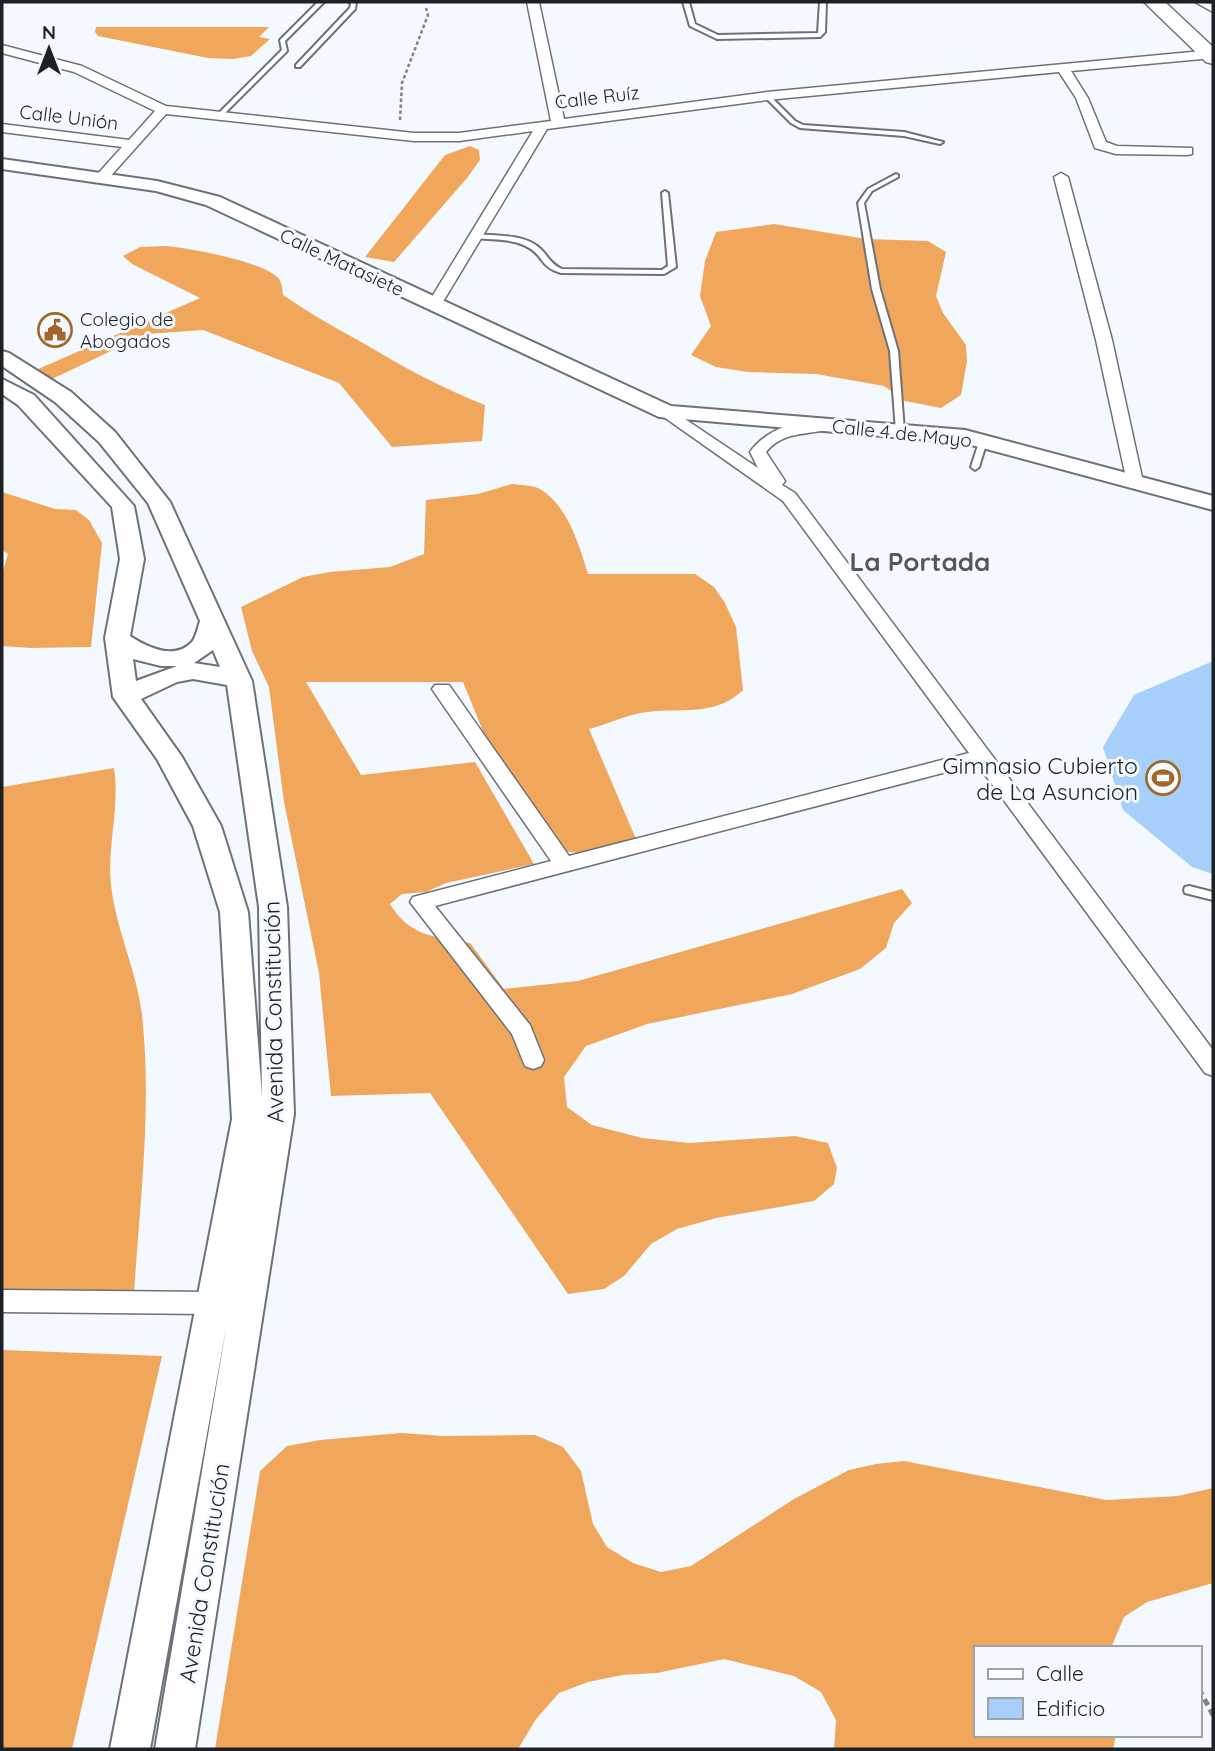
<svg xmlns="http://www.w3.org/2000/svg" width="1215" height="1751" viewBox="0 0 1215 1751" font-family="Quicksand,sans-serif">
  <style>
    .forest { fill: #f0a65b }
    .building { fill: #a6cffb }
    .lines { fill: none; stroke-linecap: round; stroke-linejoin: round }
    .service-casing { stroke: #6c7279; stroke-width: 4 }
    .minor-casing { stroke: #6c7279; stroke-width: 3 }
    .tertiary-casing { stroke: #6c7279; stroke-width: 4 }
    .primary-casing { stroke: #6c7279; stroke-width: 3 }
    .path-far1 { stroke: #808488; stroke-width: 2.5; stroke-dasharray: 3.5 2.5; stroke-linecap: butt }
    .path { stroke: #808488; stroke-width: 5; stroke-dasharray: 7 4.5; stroke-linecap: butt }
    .service { fill: #fff; fill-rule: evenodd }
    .minor { fill: #fff; fill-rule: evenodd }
    .tertiary { fill: #fff; fill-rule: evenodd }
    .primary { fill: #fff; fill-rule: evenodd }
    .labels { text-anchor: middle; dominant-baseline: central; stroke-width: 6; stroke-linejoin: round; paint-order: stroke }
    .far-street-label { font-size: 19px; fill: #1e2124; stroke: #f3f9ff }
    .far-poi-label { font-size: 19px; fill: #1e2124; stroke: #f3f9ff; text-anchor: start }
    .poi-label { font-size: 23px; fill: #1e2124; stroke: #f3f9ff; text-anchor: end }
    .street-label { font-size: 23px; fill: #1e2124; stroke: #f3f9ff }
    .quarter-label { font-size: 26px; font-weight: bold; fill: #52585e; stroke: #f3f9ff }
  </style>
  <rect width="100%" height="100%" fill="#f3f9ff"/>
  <path class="forest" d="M96,27H269L259,37L270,39L251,56L233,59L208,58L98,36L95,32Z
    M470,146L479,150L480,160L467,178L394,262L365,257L445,155Z
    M774,224L866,239L928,241L946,252L936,296L943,313L966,345L967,361L961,395L941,408L905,401L884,386L816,374L748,372L716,367L691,355L711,326L700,296L705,261L716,232Z
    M167,246C193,249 254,260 275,275C282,280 282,287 283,295C309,313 336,328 363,343C403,367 442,388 485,405L482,441L392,447L339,383L203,330L147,334L52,379L36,370L200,298L132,264L123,256L140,247Z
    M512,484C520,485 533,485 540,489C568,506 579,545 588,574H695L714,587L725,603L736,627L743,690C711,721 670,704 632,715C618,719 604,725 589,729L636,839L591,855L564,851L489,746L463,682H306L361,775L475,762L534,864L446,883L426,892L402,894L390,904C410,937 436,937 470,943L504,989L578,981L902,889L912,903L894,923L886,948L860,969L792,994L647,1024L586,1046L564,1077L567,1107L592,1125L642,1138L689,1143L795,1136L828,1143L837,1168L834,1184L814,1201L716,1218L677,1229L651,1244L624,1276L604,1289L568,1294L430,1093L331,1096L319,973L284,802L269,687L252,651L241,607L303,577L330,572L390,567L424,554L426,500L478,494Z
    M2,492L55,509L76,510L89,520L102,543L91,647L30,648L2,646V574L8,554L2,550Z
    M114,768C120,807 107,846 111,885C116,930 137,971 142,1015C152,1107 140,1201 134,1293L2,1289V787Z
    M2,1350L162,1356L72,1749H2Z
    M402,1433L443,1436L535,1435L563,1447L581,1471L593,1524L607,1547L633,1563L661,1572L691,1566L794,1499L849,1470L876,1464L904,1461L1106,1500L1178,1496L1213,1488V1583L1147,1602L1124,1617L1111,1648H975V1735H1116L1113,1749H834L836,1720L821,1692L794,1676L724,1659L657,1673L622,1675L588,1682L559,1693L536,1719L518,1749H215L260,1471L287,1446L320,1440Z"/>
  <path class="building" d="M1213,661V874L1192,867L1123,810L1103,747L1134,695Z"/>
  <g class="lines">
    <g class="service-casing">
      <path id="service" d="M318,2H324L285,41L287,51L221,117H217V115L282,50L280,40Z
        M349,2H356L355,9L300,67H296V65L350,8L351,4Z
        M683,2H689L695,24L718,35L818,33L820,2H826L825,32L820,37L717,39L690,26Z
        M765,95H769L795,121L803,125L904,132L943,142L940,144L904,136L800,128L791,123L765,97Z
        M896,174L898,175V177L872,191L864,203L880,289L898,351L904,431L900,433L896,431L890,351L872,289L858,203L868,189Z
        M665,191L668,193L676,267L664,274L561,273C541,267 544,258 531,249C515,238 493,240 475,238L471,236L475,234C495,236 520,234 537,246C548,254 548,263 562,269L662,270L668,266L662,193Z
        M980,439H983L987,441L979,467L975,470L971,467Z
        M1189,886L1213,892V900L1185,893L1184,890L1185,887Z"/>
    </g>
    <g class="minor-casing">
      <path id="minor" d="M527,2H539L564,119L767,92L1213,50V58L1071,71L1088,98L1106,142L1117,146L1192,148V154L1187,155L1116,154L1095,148L1076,98L1059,72L767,100L547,129L441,305L434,309L427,305L533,131L459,141H414L166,114L107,180L102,181L95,177L122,147L2,132V124L129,140L155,111L74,72L2,53V45L82,66L166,106L414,133H459L551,121Z
        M1195,2L1213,4V12Z
        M1061,173L1068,177L1112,340L1143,482L1135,487L1127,482L1096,340L1054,177Z
        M667,407L758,468L750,452C766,429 803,416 831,423L833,426L831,429C807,435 783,431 766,452L785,481L782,485L795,493L1213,1050V1076L1205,1073L977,764L435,906L530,1025L544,1060L541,1066L533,1069L525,1066L512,1034L410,902L413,897L551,861L432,689L435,685H449L569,856L969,753L783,501L661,415L659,412L661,409Z
        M2,1290L211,1292L220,1296L224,1303L220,1310L211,1314L2,1312Z"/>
    </g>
    <g class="tertiary-casing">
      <path id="tertiary" d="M2,159L157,181L220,197L671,406L965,430L1213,496V510L964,443L659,417L206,205L156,191L2,169Z
        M2,351L9,353L71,392L115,432L170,502L252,681L287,907L294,1114L195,1749H155L227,1323L150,1749H110L232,1119L220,912L193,826L157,759L113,697L105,638L120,559L112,507L18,405L2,394V379L34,395L134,506L144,559L130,636C147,647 174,661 192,642C196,637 198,627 200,621L148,503L99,442L55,402L2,366ZM213,650L220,667L194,663ZM133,659L161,666H177L136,681ZM193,679L227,685L259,907L262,1096L248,912L221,826L182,757L141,699L177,682Z"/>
    </g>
    <g class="primary-casing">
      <path id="primary" d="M1144,2H1165L1213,47V64L1206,62Z"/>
    </g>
    <path class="path-far1" d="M400,120L402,83L428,15L426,8"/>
    <path class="path" d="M1199,1689L1213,1715"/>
    <use href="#service" class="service"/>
    <use href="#minor" class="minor"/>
    <use href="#tertiary" class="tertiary"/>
    <use href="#primary" class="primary"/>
  </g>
  <defs>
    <g id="civic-ring" transform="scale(1.75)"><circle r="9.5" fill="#f3f9ff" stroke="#a26728" stroke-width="1.5"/><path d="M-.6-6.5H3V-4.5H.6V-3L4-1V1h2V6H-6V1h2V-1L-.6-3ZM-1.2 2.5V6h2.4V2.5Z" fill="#a26728"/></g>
    <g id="stadium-ring" transform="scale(1.75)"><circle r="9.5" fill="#f3f9ff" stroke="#a26728" stroke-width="1.5"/><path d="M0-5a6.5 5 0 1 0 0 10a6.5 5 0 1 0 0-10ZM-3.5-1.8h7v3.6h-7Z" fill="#a26728"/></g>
  </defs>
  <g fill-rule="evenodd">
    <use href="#civic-ring" x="55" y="330"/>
    <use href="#stadium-ring" x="1163" y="778"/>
  </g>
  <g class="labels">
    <g class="far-street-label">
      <text transform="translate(597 97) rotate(-7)">Calle Ruíz</text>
      <text transform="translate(69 117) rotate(7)">Calle Unión</text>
      <text transform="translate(342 262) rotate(25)">Calle Matasiete</text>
      <text transform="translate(902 433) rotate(6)">Calle 4 de Mayo</text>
    </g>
    <g class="far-poi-label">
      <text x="80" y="319">Colegio de<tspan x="80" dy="22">Abogados</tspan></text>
    </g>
    <g class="poi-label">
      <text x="1138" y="765">Gimnasio Cubierto<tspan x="1138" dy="26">de La Asuncion</tspan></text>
    </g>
    <g class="street-label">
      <text transform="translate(273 1012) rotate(-91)">Avenida Constitución</text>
      <text transform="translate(204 1573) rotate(-81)">Avenida Constitución</text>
    </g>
    <g class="quarter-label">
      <text x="920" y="561">La Portada</text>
    </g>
  </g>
  <rect width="1215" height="1751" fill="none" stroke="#1e2124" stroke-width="7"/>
  <rect x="974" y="1646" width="228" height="91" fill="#f3f9ff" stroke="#9ea3a7" stroke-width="2"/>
  <rect x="988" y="1669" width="35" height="10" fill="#ffffff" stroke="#9ea3a7" stroke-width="2"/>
  <text x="1036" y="1681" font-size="21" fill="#1e2124">Calle</text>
  <rect x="988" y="1698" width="35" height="21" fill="#a6cffb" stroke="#9ea3a7" stroke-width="2"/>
  <text x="1036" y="1716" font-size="21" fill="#1e2124">Edificio</text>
  <g transform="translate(49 49)" stroke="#f3f9ff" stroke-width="5" paint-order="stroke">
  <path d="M0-5L12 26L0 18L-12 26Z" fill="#1e2124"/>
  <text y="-10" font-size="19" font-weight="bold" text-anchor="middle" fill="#1e2124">N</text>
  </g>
</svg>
